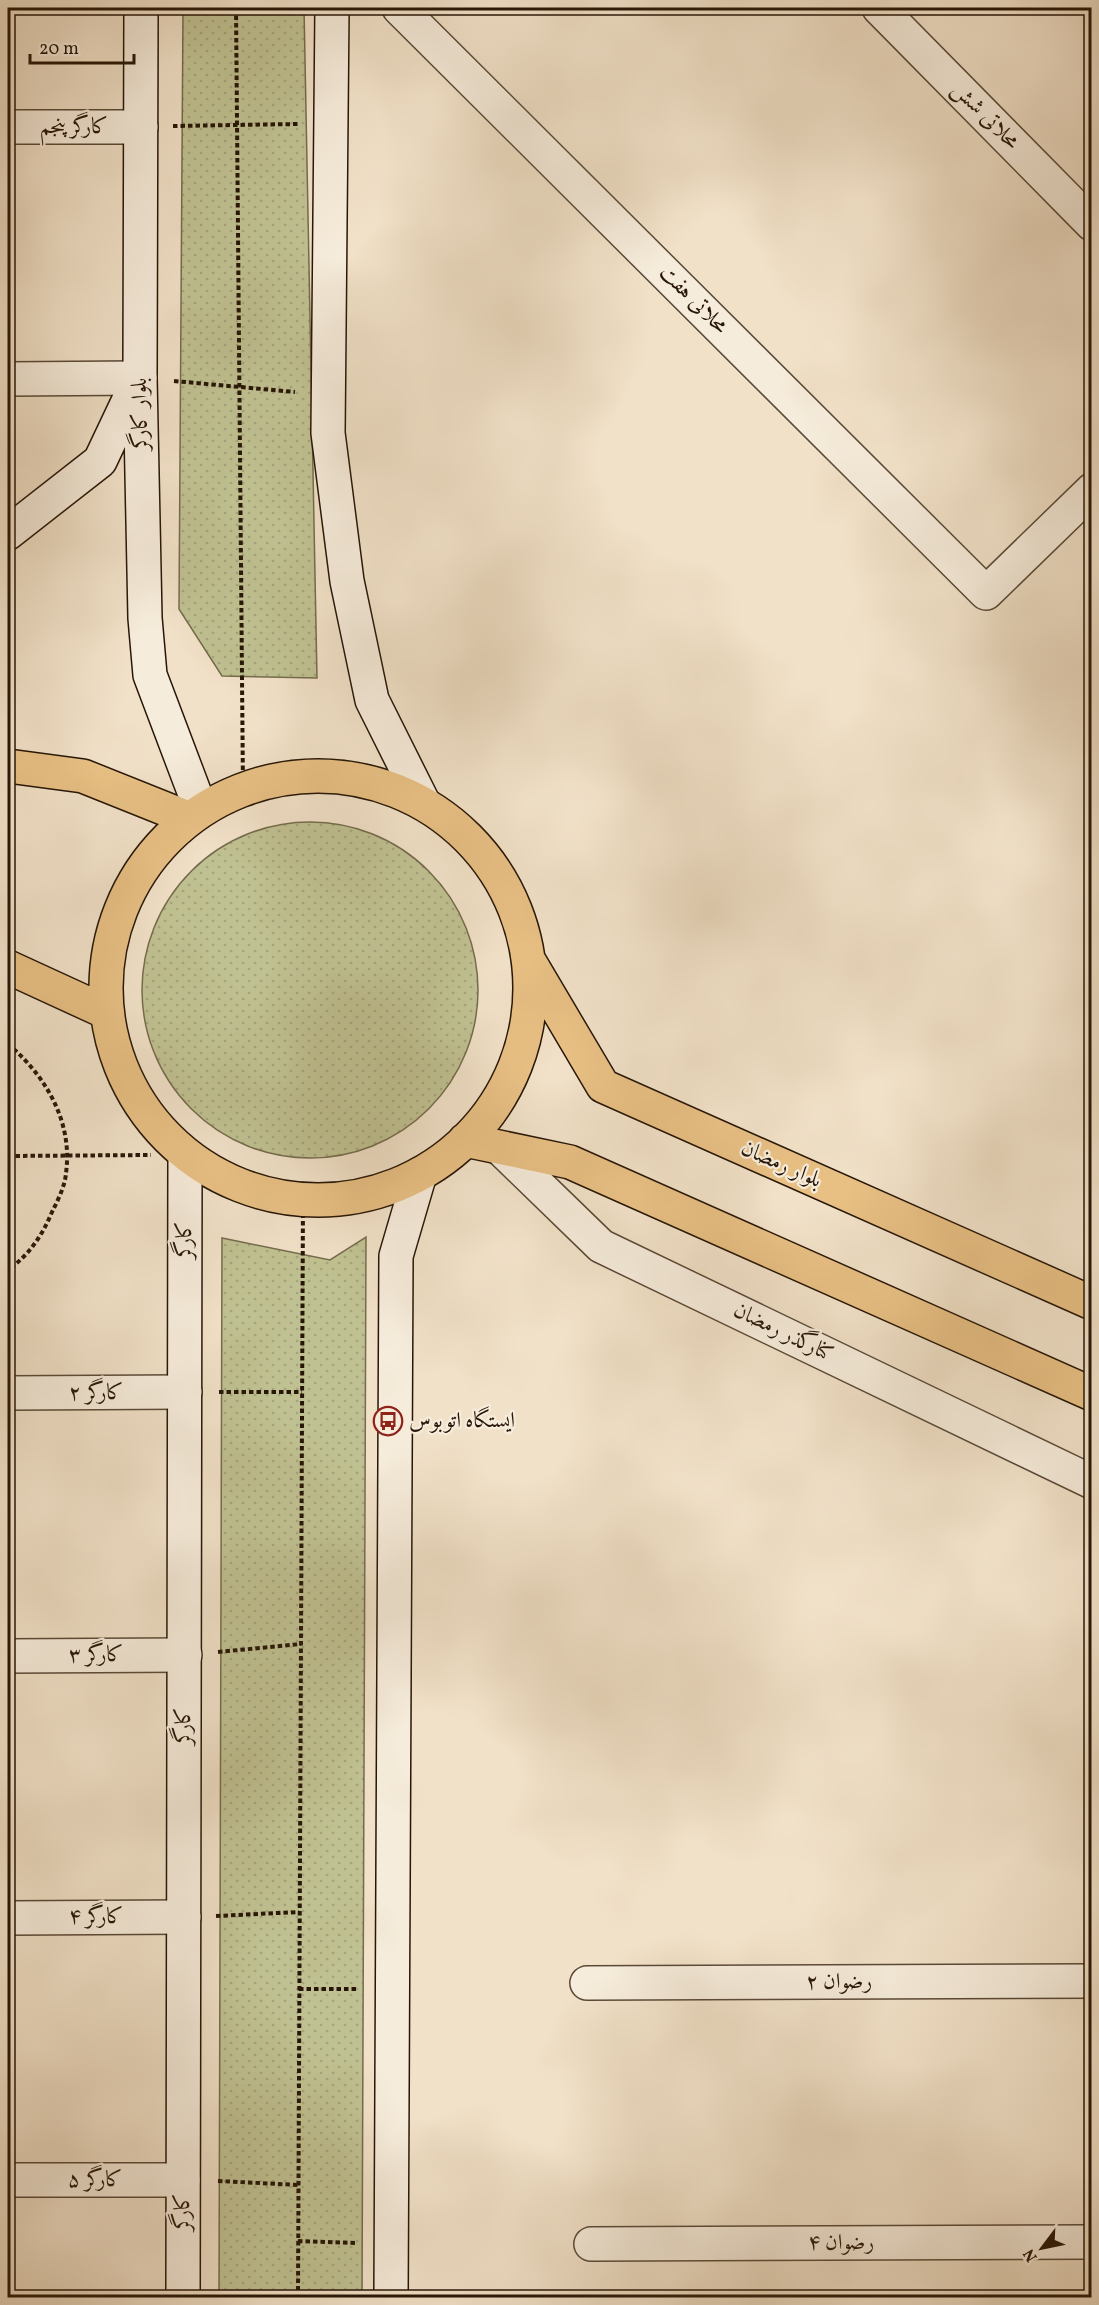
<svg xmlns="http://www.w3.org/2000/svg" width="1099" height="2305" viewBox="0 0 1099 2305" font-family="Vollkorn,Amiri,serif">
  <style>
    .grass { fill: url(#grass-dots); stroke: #746c4c; stroke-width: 1.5 }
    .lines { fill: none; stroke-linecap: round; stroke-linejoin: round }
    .street-casing { stroke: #5a4937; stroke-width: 36 }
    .secondary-casing { stroke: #271607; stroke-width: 36 }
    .primary-casing { stroke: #271607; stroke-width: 36 }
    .path { stroke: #271607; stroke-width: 4; stroke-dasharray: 4.5 3; stroke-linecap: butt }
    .street { stroke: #f6ecdb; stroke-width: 33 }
    .secondary { stroke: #f6ecdb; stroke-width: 33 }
    .primary { stroke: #e8c084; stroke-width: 33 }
    .labels { text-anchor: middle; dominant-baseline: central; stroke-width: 4.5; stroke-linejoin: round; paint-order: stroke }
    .street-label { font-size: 22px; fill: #271607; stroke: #f6ecdb }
    .poi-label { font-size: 22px; fill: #271607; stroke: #f6ecdb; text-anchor: start }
  </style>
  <defs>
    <pattern id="grass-dots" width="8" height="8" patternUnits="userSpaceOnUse" patternTransform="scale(1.5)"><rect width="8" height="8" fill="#c0c192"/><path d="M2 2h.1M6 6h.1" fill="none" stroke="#a5a57c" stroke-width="1.8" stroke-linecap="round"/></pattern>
  </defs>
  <rect width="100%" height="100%" fill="#f1e1c8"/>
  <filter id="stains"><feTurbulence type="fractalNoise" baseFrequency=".00333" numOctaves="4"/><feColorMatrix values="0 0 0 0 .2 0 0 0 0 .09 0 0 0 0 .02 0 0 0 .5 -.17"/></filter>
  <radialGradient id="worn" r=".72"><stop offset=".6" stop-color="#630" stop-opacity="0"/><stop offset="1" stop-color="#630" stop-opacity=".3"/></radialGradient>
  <path class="grass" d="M183,8H304L317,678L222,676L179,609Z
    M142 990a168 168 0 1 1 336 0a168 168 0 1 1-336 0Z
    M366,1237L362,2297H219L222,1238L330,1260Z"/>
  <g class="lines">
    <g class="street-casing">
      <path id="street" d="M399,8L986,593L1092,490
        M879,8L1092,224
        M8,127H141
        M8,379L140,378
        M500,1148L601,1246L1092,1482
        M8,1393L185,1392
        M8,1656L185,1655
        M8,1918L184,1917
        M587,1983L1092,1981
        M8,2180H183
        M591,2244L1092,2242"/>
    </g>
    <g class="secondary-casing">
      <path id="secondary" d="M141,8L140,378L145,618L150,675L201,810
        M332,8L328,433L347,581L372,700L423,802
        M8,533L100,461L136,385
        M183,2298L185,1155
        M391,2298L396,1256L420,1174"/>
    </g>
    <g class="primary-casing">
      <path id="primary" d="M8,766L83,776L188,818
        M106 988a212 212 0 1 1 424 0a212 212 0 1 1-424 0Z
        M529,961L603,1086L1092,1303
        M8,967L106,1012
        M465,1140L570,1162L1092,1394"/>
    </g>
    <path class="path" d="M236,8L243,789
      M173,126L298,124
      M174,381L295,392
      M8,1044C46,1076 73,1122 66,1173C65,1186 58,1200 52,1212C42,1236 29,1255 8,1270
      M8,1156L151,1155
      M219,1392H302
      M218,1652L301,1644
      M216,1916L299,1912
      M299,1989H358
      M218,2181L298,2185
      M298,2241L357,2243
      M298,2298L303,1199"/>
    <use href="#street" class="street"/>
    <use href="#secondary" class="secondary"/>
    <use href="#primary" class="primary"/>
  </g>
  <defs>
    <g id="bus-ring" transform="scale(1.5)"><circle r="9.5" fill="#f6ecdb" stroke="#8f2418" stroke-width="1.5"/><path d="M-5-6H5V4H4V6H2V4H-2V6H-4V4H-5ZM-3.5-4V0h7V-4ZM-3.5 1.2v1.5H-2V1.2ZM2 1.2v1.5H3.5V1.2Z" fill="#8f2418"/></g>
  </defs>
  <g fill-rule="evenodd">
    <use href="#bus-ring" x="388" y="1421"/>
  </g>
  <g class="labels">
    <g class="street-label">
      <text transform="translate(985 116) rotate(45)">محلاتی شش</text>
      <text x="74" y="127">کارگر پنجم</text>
      <text transform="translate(693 300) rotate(45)">محلاتی هفت</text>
      <text transform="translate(141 414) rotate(-91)">بلوار کارگر</text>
      <text transform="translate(781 1165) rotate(24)">بلوار رمضان</text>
      <text transform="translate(185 1240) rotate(-90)">کارگر</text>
      <text transform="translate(783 1333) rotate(26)">کنارگذر رمضان</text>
      <text x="96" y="1393">کارگر ۲</text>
      <text x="96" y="1655">کارگر ۳</text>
      <text transform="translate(184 1726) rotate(-90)">کارگر</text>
      <text x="96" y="1917">کارگر ۴</text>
      <text x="839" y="1982">رضوان ۲</text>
      <text x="95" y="2180">کارگر ۵</text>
      <text transform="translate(183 2212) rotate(-90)">کارگر</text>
      <text x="841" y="2243">رضوان ۴</text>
    </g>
    <g class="poi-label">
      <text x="409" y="1421">ایستگاه اتوبوس</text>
    </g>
  </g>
  <rect width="1099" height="2305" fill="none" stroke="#f1e1c8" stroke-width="30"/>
  <rect x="9" y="9" width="1081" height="2287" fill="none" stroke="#271607" stroke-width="3"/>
  <rect x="15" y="15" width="1069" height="2275" fill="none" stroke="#271607" stroke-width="1.5"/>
  <g transform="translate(1042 2248) rotate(238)" stroke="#f6ecdb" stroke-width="4.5" paint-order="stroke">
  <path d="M0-4.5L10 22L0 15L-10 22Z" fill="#271607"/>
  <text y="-9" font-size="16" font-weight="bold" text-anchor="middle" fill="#271607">N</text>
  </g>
  <path d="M30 54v9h104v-9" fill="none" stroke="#271607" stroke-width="3"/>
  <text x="39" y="54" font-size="18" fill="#271607" stroke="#f6ecdb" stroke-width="4.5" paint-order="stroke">20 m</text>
  <rect width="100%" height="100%" filter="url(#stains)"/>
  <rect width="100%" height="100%" fill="url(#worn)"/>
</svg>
